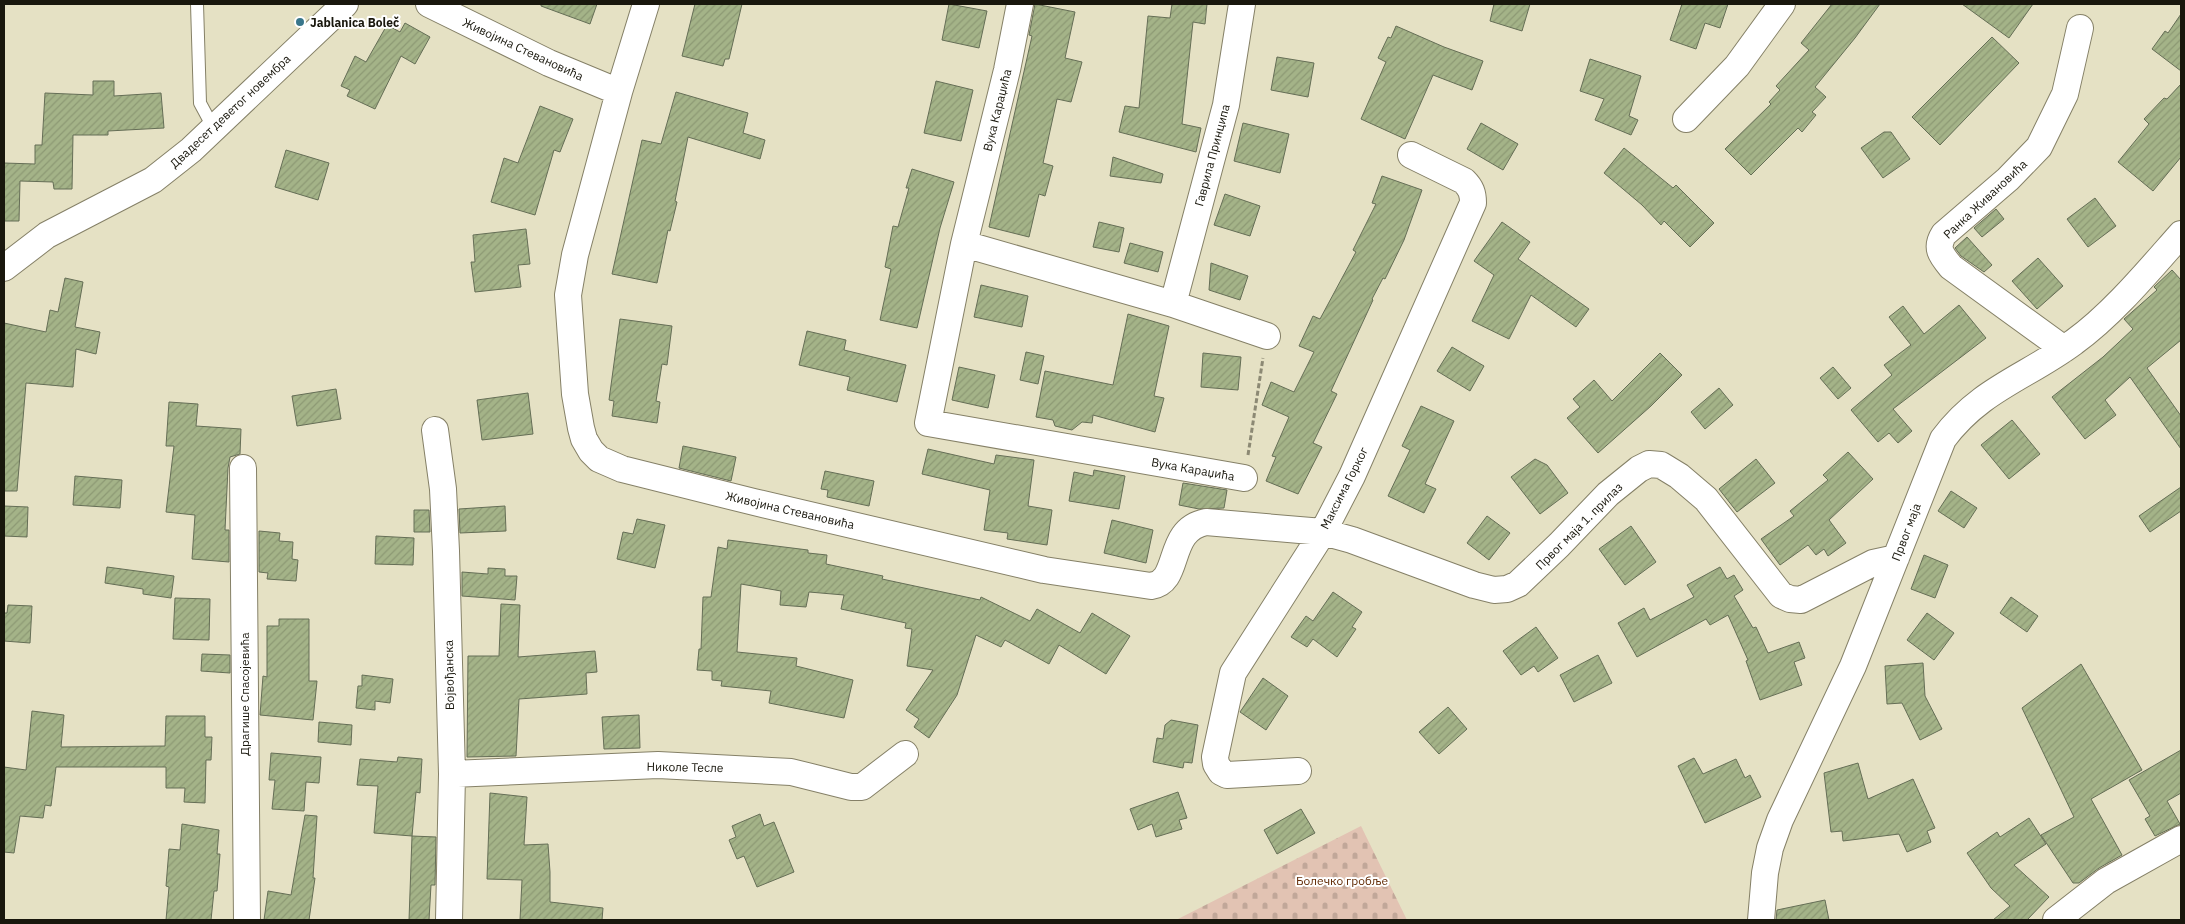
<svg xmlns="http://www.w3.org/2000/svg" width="2185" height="924" viewBox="0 0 2185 924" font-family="'IBM Plex Sans',sans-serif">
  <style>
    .cemetery { fill: url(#cemetery-stones) }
    .building { fill: url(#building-hatch); stroke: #656e56 }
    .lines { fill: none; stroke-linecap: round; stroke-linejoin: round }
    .service-casing { stroke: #858067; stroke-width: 14 }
    .minor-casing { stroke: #858067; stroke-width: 28 }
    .path { stroke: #8c8974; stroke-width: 3; stroke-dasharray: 5 2.5; stroke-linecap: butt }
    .service { stroke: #fff; stroke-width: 12 }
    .minor { stroke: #fff; stroke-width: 26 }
    .poi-dot { fill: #38768b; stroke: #fff; stroke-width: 2 }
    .labels { text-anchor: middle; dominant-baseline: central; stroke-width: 4; stroke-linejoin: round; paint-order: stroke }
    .poi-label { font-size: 12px; font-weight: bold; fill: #19170d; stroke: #fff; text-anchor: start }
    .street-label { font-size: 12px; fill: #19170d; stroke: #fff }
    .park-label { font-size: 12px; fill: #622b05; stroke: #fff }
  </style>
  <defs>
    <pattern id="cemetery-stones" width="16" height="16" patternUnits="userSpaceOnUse" patternTransform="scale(1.25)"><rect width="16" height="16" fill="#e2c3b3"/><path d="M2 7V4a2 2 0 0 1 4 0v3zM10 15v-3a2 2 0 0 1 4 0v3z" fill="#c1a799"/></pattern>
    <pattern id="building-hatch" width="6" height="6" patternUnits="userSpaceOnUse" patternTransform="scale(1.25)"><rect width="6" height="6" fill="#a4b388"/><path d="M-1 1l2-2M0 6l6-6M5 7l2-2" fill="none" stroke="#8d9974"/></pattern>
  </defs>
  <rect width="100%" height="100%" fill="#e5e1c4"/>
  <path class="cemetery" d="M1361,826L1407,920H1176Z"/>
  <path class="building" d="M541,4H597L590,24L541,6Z
    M695,4H742L729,59H725L723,66L682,56Z
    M949,4L987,11L979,48L942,40Z
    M1035,4L1075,12L1065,58L1082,62L1071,102L1057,99L1043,163L1053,166L1045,196L1039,194L1029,237L989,227L1032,36L1029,35Z
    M1172,4H1207L1205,24L1193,22L1182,124L1201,128L1196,152L1119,132L1125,106L1139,108L1148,16L1170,18Z
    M1494,4H1530L1522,31L1490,21Z
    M1682,4H1728L1720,28L1705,23L1696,49L1670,40Z
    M1832,4H1880L1855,38L1815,87L1826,97L1812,112L1816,115L1802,132L1798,128L1751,175L1725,149L1771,104L1769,102L1780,90L1776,86L1809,50L1801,43Z
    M1962,4H2033L2009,38Z
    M2181,14V71L2152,49L2165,31L2168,33Z
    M405,23L430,37L415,64L401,56L375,109L347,96L350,90L341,86L355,56L366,62L387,25L400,32Z
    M1396,26L1444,47L1483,61L1472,90L1433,75L1405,139L1361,119L1386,62L1378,58L1388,37L1391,38Z
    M1992,37L2019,63L1940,145L1912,117Z
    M1277,57L1314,63L1308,97L1271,90Z
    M1590,59L1641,76L1629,116L1638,120L1631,135L1595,120L1604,99L1580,91Z
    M93,81H114V96L161,93L164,128L108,131V135H73L72,189H54L53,182L20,181L19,221H4V163L35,164V145H42L45,93L93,95Z
    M936,81L973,90L961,141L924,133Z
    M2181,84V157L2153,191L2118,162L2149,124L2144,119L2164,98L2167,99Z
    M676,92L748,113L743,133L765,140L760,159L688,137L675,201L677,202L670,231L668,230L657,283L612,274L642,140L661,144Z
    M540,106L573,119L560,152L554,150L535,215L491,202L504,158L518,163Z
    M1243,123L1289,134L1280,173L1234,161Z
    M1481,123L1518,144L1503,170L1467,149Z
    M1884,132H1891L1910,159L1883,178L1861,148Z
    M1624,148L1673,188L1676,185L1714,223L1690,247L1664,221L1661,225L1642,205L1604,173Z
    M286,150L329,163L318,200L275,187Z
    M1113,157L1163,174L1161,183L1110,176Z
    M912,169L954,182L940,228L917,328L880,320L891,269L885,267L893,226L898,227L909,188H906Z
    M1382,176L1422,190L1404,240L1385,279L1383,278L1372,299L1373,300L1331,391L1337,394L1313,443L1322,447L1298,494L1266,481L1276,457L1272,456L1289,417L1262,405L1271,382L1294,392L1314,352L1299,346L1313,316L1320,319L1356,252L1353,250L1376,204L1372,203Z
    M1225,194L1260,206L1250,236L1214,225Z
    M2095,198L2116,226L2088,247L2067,219Z
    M1996,209L2004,219L1982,237L1974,228Z
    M1099,222L1124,228L1119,252L1093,247Z
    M1502,222L1530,242L1518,259L1589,309L1576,327L1531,295L1509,339L1472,321L1494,275L1474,261Z
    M526,229L530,264L518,265L521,287L475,292L471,262H475L473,235Z
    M1967,237L1992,265L1984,272L1961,256L1955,248Z
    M1130,243L1163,252L1158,272L1124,263Z
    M2038,258L2063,286L2037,309L2012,281Z
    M1211,263L1248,276L1240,300L1209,290Z
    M2172,270L2181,280V340L2147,368L2181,416V449L2130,377L2105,400L2116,415L2085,439L2052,397L2103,357L2133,329L2124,319L2157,290L2154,287Z
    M65,278L83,282L75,327L100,332L96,354L76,349L73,387L26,383L17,491H4V323L46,332L50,310L58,312Z
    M981,285L1028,296L1022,327L974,317Z
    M1959,305L1986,338L1893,409L1912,431L1898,443L1889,433L1878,442L1851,410L1892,375L1884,365L1911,345L1889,317L1903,306L1924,334Z
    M1128,314L1169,326L1154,396L1164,398L1155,432L1093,415L1092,423L1082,422L1072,430L1055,426L1053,420L1036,417L1045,371L1113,385Z
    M620,319L672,326L667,365L662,364L656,401L660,402L657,423L612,416L614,401L609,400Z
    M807,331L846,340L844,350L906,365L897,402L847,390L850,377L799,365Z
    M1452,347L1484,366L1470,391L1437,371Z
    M1026,352L1044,356L1038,384L1020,380Z
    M1203,353L1241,357L1238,390L1201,387Z
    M1660,353L1682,375L1651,406L1598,453L1567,418L1580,407L1573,399L1594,380L1612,401Z
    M959,367L995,375L988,408L952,400Z
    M1833,367L1851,388L1838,399L1820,378Z
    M1719,388L1733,405L1705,429L1691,412Z
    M336,389L341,419L297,426L292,396Z
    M528,393L533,434L482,440L477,400Z
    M169,402L198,404L196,426L241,429L240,454L230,457L228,468L225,530H229V562L192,559L195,515L166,512L174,446H166Z
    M1421,406L1454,421L1425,484L1436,489L1424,513L1388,496L1410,450L1402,446Z
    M2012,420L2040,454L2009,479L1981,445Z
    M683,446L736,457L731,481L679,468Z
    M928,449L994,464L996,455L1034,460L1028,506L1052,510L1047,545L1007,539L1008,533L984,530L990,490L922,474Z
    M1848,452L1873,479L1829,520L1846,543L1828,556L1824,549L1816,555L1808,545L1780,565L1761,539L1794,516L1790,511L1828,480L1823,475Z
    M1535,459L1547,465L1568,493L1540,514L1511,477Z
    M1756,459L1775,483L1737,512L1719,489Z
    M1094,470L1125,476L1119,509L1069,501L1074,472L1093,476Z
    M825,471L874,481L869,506L827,497L828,490L821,489Z
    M75,476L122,480L120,508L73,505Z
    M1183,483L1227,490L1224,508L1199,509L1179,505Z
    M2181,487V511L2150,532L2139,516Z
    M1951,491L1977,508L1964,528L1938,511Z
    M4,506L28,507L27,537L4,536Z
    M505,506L506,531L460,533L459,509Z
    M414,510H429L430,532H414Z
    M1487,516L1510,533L1489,560L1467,543Z
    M637,519L665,525L655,568L617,559L623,532L633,534Z
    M1112,520L1153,530L1146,563L1104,553Z
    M1631,526L1656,562L1625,585L1599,549Z
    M259,531L280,533L279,541L293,542L292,559L298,560L296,581L267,579L268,573L259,572Z
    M376,536L414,538L413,565L375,564Z
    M728,540L808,550V553L827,555L826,564L883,576L882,579L980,600L981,597L1030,621L1037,609L1080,633L1092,613L1130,636L1106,674L1059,645L1049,664L1005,640L1001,647L976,635L957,695L929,738L914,727L919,719L906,710L933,670L907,666L912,629L905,628L906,623L841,609L844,595L809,592L806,607L780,605L781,591L741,584L737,652L797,658L796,666L853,680L844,718L769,703L771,691L721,686L722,681L712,680V671L697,670L699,649H701L703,597H711L718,547L727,549Z
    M1924,555L1948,565L1935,598L1911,589Z
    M107,567L174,576L171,598L143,594V589L105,583Z
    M1720,567L1727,579L1734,575L1743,590L1734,596L1753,628L1756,627L1768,653L1799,642L1805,658L1794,662L1802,685L1760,700L1746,661L1748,660L1728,615L1710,625L1706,619L1637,657L1618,623L1644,608L1650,620L1694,597L1687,585Z
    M488,568L505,569V576H517L515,600L462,596V572L488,574Z
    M1333,592L1362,612L1352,627L1356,629L1337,657L1313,639L1307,647L1291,637L1306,616L1313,621Z
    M2011,597L2038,616L2027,632L2000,613Z
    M175,598L210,599L209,640L173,639Z
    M501,604L520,605L518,657L595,651L597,672L586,673L587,694L519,699L516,756L467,757L468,656H499Z
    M8,605L32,606L30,643L4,641V613H7Z
    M1927,613L1954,633L1934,660L1907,640Z
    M279,619H309V681H317L313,720L260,715L263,676L267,677V626H279Z
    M1536,627L1558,658L1538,672L1534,666L1521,675L1503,651Z
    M202,654L230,655V673L201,671Z
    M1598,655L1612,683L1574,702L1560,675Z
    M1923,663L1925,696L1942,729L1920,740L1902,703L1887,704L1885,666Z
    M2081,664L2142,770L2091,799L2122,855L2099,868L2079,883H2073L2041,835L2074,817L2022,708Z
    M362,675L393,679L390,703L375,701V710L356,708L358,686H362Z
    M1263,678L1288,696L1266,730L1240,712Z
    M1448,707L1467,729L1439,754L1419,732Z
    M32,711L64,715L61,747L165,746L166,716H205V737H212L211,760H206L205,803L184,802L185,788H166V767H56L51,806L45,805L43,818L20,816L14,853L4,852V767L26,770Z
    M639,715L640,748L604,749L602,717Z
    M1171,720L1198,725L1192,763L1184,762L1183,768L1153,762L1157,738L1163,739L1165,725Z
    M319,722L352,725L351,745L318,742Z
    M2181,750V793L2167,801L2180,824L2155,836L2145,819L2150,816L2129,780Z
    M271,753L321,757L319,783L306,782L304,811L272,809L275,780H269Z
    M398,757L422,759L420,793L416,792L412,836L374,833L378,786L357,785L360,759L397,762Z
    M1694,758L1703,774L1736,759L1745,778L1750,775L1761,797L1705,823L1678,766Z
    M1858,763L1868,799L1913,779L1935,828L1927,831L1931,842L1907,852L1899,834L1843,841L1842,831L1831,832L1824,773Z
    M1178,792L1187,818L1179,820L1182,829L1156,837L1152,824L1138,830L1130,809Z
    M490,793L527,797L524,845L548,844L550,872V902L603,908L602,920H520L522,880L487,879Z
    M1301,809L1315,833L1277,854L1264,830Z
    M760,814L764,826L774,822L794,872L757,887L744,856L737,859L729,840L736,837L732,826Z
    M305,815L317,816L313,878H315L309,920H264L268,891L291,895Z
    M2029,818L2046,844L2014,865L2049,897L2027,920H1993L2010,906L1991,888L1967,853L1997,832L2000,837Z
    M182,824L219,830L217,854H220L217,891H214L211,920H166L169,887L166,886L169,849L180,850Z
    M412,836L436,837L435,885H431L429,920H409Z
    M1825,900L1829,920H1776L1777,910Z"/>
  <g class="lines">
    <g class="service-casing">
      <path id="service" d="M197,4L200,103L214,129"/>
    </g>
    <g class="minor-casing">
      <path id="minor" d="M429,4L549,63L619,92
        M646,4L619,92L575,255L568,295L575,394L581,428L584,439L591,451L599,459L622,469L754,502L1044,570L1151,586C1182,582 1165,530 1206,522L1323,532L1352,540L1474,585L1494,590L1507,589L1518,584L1559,545L1608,494L1639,469L1649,464L1661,465L1679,476L1706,499L1781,595L1790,599L1801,600L1873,563L1896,558
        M1020,4L1007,70L964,244L928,423L1244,478
        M1686,119L1737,66L1782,4
        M964,244L1173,304L1267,336
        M4,268L47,235L153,180L191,150L345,4
        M1173,304L1226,105L1242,4
        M2064,349L1951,267C1941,255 1935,248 1944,234L2008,179L2039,147L2065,94L2080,28
        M435,430L443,489L446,551L452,774L449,920
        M243,468L247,920
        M1298,771L1227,775L1221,772L1216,764L1215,757L1233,673L1323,532L1352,476L1473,203C1473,193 1471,188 1464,181L1411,155
        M452,774L658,765L791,772L851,787H862L905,754
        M1761,920L1765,873L1770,848L1780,820L1853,666L1943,439C1980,389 2027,377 2074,342C2112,315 2150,269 2181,234
        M2056,920L2106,881L2181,839"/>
    </g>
    <path class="path" d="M1248,455L1263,358"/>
    <use href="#service" class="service"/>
    <use href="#minor" class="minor"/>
  </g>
  <circle class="poi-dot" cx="300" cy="22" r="5"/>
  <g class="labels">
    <g class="poi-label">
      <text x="310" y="22">Jablanica Boleč</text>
    </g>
    <g class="street-label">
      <text transform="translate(523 49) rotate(25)">Живојина Стевановића</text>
      <text transform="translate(997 110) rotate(-76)">Вука Караџића</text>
      <text transform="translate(230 111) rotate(-43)">Двадесет деветог новембра</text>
      <text transform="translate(1212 155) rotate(-75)">Гаврила Принципа</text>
      <text transform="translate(1985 199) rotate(-43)">Ранка Живановића</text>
      <text transform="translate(1193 469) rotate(10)">Вука Караџића</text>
      <text transform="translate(1344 488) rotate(-63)">Максима Горког</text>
      <text transform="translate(790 510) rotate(13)">Живојина Стевановића</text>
      <text transform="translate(1579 526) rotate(-45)">Првог маја 1. прилаз</text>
      <text transform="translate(1906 532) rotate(-69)">Првог маја</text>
      <text transform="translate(449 675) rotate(-91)">Војвођанска</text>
      <text transform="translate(244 694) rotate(-90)">Драгише Спасојевића</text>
      <text transform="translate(685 767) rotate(1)">Николе Тесле</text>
    </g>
    <g class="park-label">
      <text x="1342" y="880">Болечко гробље</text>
    </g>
  </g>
  <rect width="2185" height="924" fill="none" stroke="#19170d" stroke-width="10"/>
</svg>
